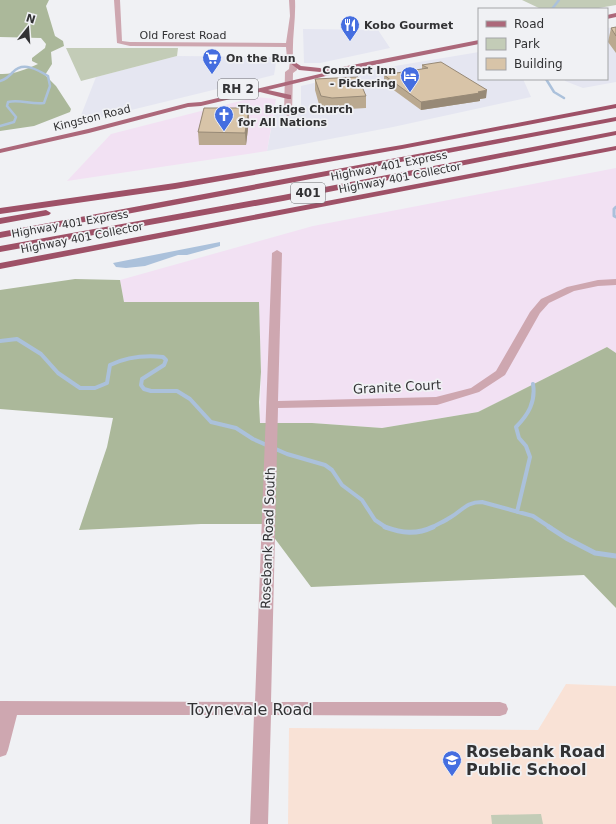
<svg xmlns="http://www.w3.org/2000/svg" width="616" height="824" viewBox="0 0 616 824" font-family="'DejaVu Sans',sans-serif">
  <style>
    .built { fill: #e5e6f1 }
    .industrial { fill: #f2e1f3 }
    .education { fill: #f9e2d6 }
    .green { fill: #c3ccb7 }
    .forest { fill: #abb89a }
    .water { fill: #abc1db }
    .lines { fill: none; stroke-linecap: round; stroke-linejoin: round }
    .stream-far3 { stroke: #abc1db; stroke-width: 2.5 }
    .stream-far2 { stroke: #abc1db; stroke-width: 3 }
    .stream-far1 { stroke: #abc1db; stroke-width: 4 }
    .stream { stroke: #abc1db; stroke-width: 5 }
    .street { fill: #cea7b0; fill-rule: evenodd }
    .primary { fill: #ac687a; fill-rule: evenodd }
    .highway { fill: #9e5167; fill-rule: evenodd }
    .wall { fill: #baa990 }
    .shaded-wall { fill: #978976 }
    .building { fill: #d8c4a8; stroke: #978976 }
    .labels { text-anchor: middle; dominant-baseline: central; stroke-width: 3.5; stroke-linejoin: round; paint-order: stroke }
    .far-poi-label { font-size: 11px; font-weight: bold; fill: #323234; stroke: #f0f1f4; text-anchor: start }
    .far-street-label { font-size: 11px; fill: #323234; stroke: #f0f1f4 }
    .shield { fill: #f0f1f4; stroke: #6b6b6e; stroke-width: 1 }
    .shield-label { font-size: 12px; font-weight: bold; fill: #323234 }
    .street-label { font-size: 13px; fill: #323234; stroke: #f0f1f4 }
    .near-street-label { font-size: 16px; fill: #323234; stroke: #f0f1f4 }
    .near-poi-label { font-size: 16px; font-weight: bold; fill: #323234; stroke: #f0f1f4; text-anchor: start }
  </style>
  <rect width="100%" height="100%" fill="#f0f1f4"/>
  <path class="built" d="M616,27V82L583,88L565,81L564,79H607V28Z
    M303,29L378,30L390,48L320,63H304Z
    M479,52V79H523L531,97L393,127L267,151L275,108L301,107V86L365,71Z
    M177,56L277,57L274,75L78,123L96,77Z"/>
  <path class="industrial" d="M256,97L276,99L267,151L67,181L111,134Z
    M616,168V353L607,347L478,412L382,428L312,423H260L261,372L259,302H124L120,280L313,226Z"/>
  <path class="education" d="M566,684L616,686V824H288L289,728L538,730Z"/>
  <path class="green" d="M522,0H616V5L593,9H541Z
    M66,48H178L177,56L81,81Z
    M541,814L543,824H492L491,815Z"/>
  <path class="forest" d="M0,0H49L46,6L55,36L63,41L64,46L51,52L52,64L45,75L56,86L71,109L70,112L34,126L0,131V74C12,75 27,69 38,64L32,61V58L45,48L46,44L41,38L0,37Z
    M75,279L120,280L124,302H259L261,372L259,402L260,423H312L382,428L478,412L607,347L616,353V608L584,575L311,587L264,524H201L79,530L107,447L113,418L0,409V290Z"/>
  <path class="water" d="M220,242V246L187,255H178L145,266L126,268L116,267L113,263Z"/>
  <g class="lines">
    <path class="stream-far3" d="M552,9L559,0
      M546,79L554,92L564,98
      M0,81C6,79 8,77 13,72C23,61 38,70 48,76L50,86L44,103C32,105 20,99 8,102L7,106L16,117L14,122L0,126"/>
    <path class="stream-far2" d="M616,207L614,209V216L616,217"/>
    <path class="stream-far1" d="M0,341L17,339L41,354L58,373L80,388H95L107,383L110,365C127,357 144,355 163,357L166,360L164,365L142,379L141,385L144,389L151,391H177L190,399L211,422L236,428L253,439L287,454L325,465L332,470L342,485L362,500L375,520L387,528
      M517,512L530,457L526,446L519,438L516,427C528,415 536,402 533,384
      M431,528C438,524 445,521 451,517C463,510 466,502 482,502L533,516L551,528"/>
    <path class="stream" d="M385,527C402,533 416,535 433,527
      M549,527L566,538L595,553L616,556"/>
    <path class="street" d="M114,0H120L122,41L130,42L286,43L290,16L289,0H295C296,19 292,38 293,57L296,60L297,70L293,73L292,114L288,116L284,114L285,72L289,69L290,61L287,58L286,47L130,46L117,43Z
      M277,250L282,253L278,401L436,397L471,388L496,371L530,312L541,299L567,287L598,280L616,279V285L598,286L574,291L549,303L540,313L505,375L479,392L437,405L278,408L271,702H500L506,704L508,709L506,714L500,716L271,715L268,824H250L254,715H17L8,750L6,755L0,757V701L255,702L272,253Z"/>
    <path class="primary" d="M616,13V17L607,19V15Z
      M479,40V44L339,72L334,74L268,90L291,95V99H288L260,92L201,106L188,107L89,133L0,153V149L88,129L188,103L201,102L328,72L326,70L330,68H337Z
      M293,61L301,66L320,68L324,70L320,72L299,70L290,63Z"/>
    <path class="highway" d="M616,104V108L402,149L175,189L0,214V208L175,183L402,145Z
      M616,117V121L0,238V232Z
      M616,131V135L283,201L0,252V246L283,195Z
      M616,146V150L0,269V263Z
      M46,210L51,213L49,215L0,224V218Z"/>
  </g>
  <path class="wall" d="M616,27V53L608,42L611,28Z
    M422,65L486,98L480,99V101L421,110L384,83V75L422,69Z
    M315,79L366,96V108L332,110L320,108L315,90Z
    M249,120L246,145H199L198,132Z"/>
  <path class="shaded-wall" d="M487,90L486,98L480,99V101L421,110V102Z
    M249,108V120L246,145L245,133Z"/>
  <path class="building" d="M616,27V36L611,28Z
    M441,62L487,90L478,92L480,93L421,102L384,75L428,68L422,65Z
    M358,77L366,96L332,98L321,96L315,79Z
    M204,108H249L245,133L198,132Z"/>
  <defs>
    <g id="restaurant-pin" transform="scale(1)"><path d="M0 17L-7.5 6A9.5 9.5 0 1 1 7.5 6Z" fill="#456ee0" stroke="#f0f1f4"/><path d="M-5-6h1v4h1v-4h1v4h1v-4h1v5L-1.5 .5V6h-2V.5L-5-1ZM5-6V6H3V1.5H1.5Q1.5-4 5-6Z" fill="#fff"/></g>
    <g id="supermarket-pin" transform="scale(1)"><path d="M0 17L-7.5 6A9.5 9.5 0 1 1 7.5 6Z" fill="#456ee0" stroke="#f0f1f4"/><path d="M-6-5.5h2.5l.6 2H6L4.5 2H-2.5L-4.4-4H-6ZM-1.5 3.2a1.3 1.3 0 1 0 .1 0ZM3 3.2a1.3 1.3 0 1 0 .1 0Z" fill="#fff"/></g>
    <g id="hotel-pin" transform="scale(1)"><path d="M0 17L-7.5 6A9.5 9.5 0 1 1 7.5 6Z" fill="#456ee0" stroke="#f0f1f4"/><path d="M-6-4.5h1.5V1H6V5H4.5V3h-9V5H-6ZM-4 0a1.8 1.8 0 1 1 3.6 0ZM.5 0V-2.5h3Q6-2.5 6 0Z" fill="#fff"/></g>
    <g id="church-pin" transform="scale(1)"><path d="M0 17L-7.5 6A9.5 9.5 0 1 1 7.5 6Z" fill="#456ee0" stroke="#f0f1f4"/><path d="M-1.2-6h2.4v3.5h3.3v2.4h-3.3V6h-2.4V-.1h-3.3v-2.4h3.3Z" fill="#fff"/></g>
    <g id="school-pin" transform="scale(1)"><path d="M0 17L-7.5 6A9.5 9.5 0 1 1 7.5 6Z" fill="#456ee0" stroke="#f0f1f4"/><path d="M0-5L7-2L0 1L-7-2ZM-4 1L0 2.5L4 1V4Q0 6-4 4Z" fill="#fff"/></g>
  </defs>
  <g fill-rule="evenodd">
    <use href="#restaurant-pin" x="350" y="25"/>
    <use href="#supermarket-pin" x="212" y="58"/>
    <use href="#hotel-pin" x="410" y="76"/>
    <use href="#church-pin" x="224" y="115"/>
    <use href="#school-pin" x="452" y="760"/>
  </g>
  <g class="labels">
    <g class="far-poi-label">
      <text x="364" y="25">Kobo Gourmet</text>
      <text x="226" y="58">On the Run</text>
      <text x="396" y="70" text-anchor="end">Comfort Inn<tspan x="396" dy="13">- Pickering</tspan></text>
      <text x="238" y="109">The Bridge Church<tspan x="238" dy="13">for All Nations</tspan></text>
    </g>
    <g class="far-street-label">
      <text x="183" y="35">Old Forest Road</text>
      <text transform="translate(92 118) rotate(-14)">Kingston Road</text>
      <text transform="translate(389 166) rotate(-11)">Highway 401 Express</text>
      <text transform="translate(400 178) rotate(-11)">Highway 401 Collector</text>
      <text transform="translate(70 224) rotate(-10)">Highway 401 Express</text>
      <text transform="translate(82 238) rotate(-11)">Highway 401 Collector</text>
    </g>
    <g class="shield">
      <rect x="218" y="79" width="40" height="20" rx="3"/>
      <rect x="291" y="183" width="34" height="20" rx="3"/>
    </g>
    <g class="shield-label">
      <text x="238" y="89">RH 2</text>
      <text x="308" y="193">401</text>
    </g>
    <g class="street-label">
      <text transform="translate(397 387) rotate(-3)">Granite Court</text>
      <text transform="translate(268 538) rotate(-88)">Rosebank Road South</text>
    </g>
    <g class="near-street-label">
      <text x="250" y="709">Toynevale Road</text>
    </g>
    <g class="near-poi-label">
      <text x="466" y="751">Rosebank Road<tspan x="466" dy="18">Public School</tspan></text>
    </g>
  </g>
  <rect x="478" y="8" width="130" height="72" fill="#f0f1f4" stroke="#a4a5a7"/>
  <rect x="486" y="21" width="20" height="6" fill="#ac687a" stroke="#a4a5a7"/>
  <text x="514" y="28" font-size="12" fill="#323234">Road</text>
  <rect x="486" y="38" width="20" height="12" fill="#c3ccb7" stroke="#a4a5a7"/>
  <text x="514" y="48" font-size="12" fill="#323234">Park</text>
  <rect x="486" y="58" width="20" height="12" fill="#d8c4a8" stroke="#a4a5a7"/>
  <text x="514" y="68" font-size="12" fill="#323234">Building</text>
  <g transform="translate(28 28) rotate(17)" stroke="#f0f1f4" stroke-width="3" paint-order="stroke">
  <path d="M0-3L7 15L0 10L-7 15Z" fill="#323234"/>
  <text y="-6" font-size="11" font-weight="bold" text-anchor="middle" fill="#323234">N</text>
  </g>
</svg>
